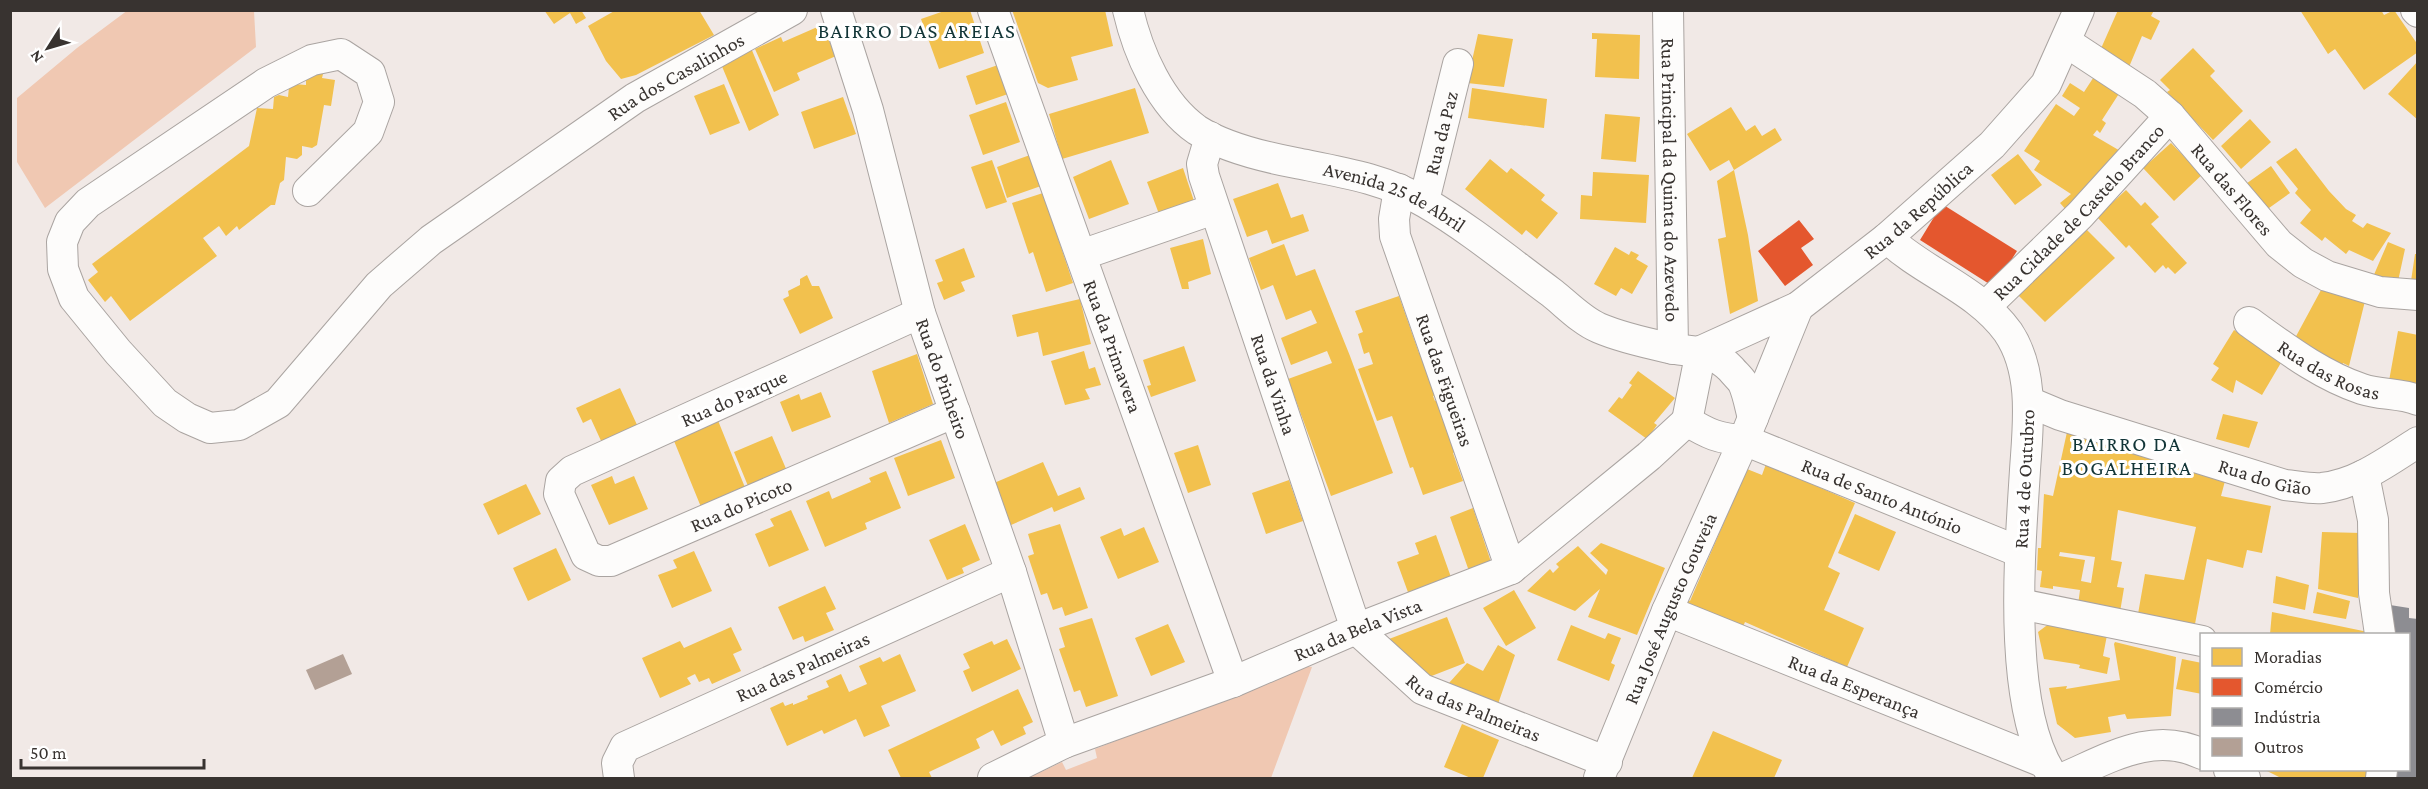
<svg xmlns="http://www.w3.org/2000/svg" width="2428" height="789" viewBox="0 0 2428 789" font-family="'Crimson Pro',serif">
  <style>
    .green { fill: #f0c8b2 }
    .homes { fill: #f2c14e; fill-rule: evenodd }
    .shops { fill: #e4572e }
    .industry { fill: #8d8d92 }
    .building { fill: #b3a095 }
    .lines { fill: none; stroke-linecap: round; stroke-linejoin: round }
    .minor-casing { stroke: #aaa4a1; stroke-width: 32 }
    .minor { stroke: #fdfcfb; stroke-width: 30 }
    .labels { text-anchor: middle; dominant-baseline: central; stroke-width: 6; stroke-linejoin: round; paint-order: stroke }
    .street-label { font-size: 20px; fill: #383330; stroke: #fff }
    .neighbourhood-label { font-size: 21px; letter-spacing: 1.5px; fill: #123537; stroke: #fff }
  </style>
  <rect width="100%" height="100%" fill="#f1e9e6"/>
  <path class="green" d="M128,10L254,11L256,47L45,208L17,162V98L77,48Z
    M1306,666L1312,667L1271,778H1028L1062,762L1066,770L1097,758L1095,749Z"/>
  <path class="homes" d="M544,10H581L586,18L576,24L570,13L554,24Z
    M616,10H699L714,35L636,75L621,79L606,61L588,26Z
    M947,10H970L984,53L939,69L921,19Z
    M1012,10H1105L1113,46L1071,57L1078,80L1048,88L1038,83Z
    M2118,10H2154L2151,16L2160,21L2151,40L2142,36L2129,67L2099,53Z
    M2300,10H2381L2384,15L2394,10L2418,45V52L2364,90L2335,49L2328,54Z
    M822,25L836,56L797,73L800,80L774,92L755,49L781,37L783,42Z
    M1592,33L1640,35L1639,79L1595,77L1597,39H1592Z
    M1478,34L1513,39L1504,87L1467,83Z
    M751,48L779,115L749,131L721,64Z
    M2193,48L2215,71L2210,76L2243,111L2213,140L2167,92L2170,90L2160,80Z
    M2418,61V120L2388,94Z
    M998,65L1008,94L976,105L966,76Z
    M2097,72L2122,89L2102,120L2106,123L2100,133L2097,130L2093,135L2122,152L2068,212L2060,203L2071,194L2034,170L2040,161L2024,151L2056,104L2074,116L2080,108L2062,96L2070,83L2084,92Z
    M311,73L323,74L322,78L335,80L331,106L324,105L317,145L312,148L302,146V155L297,159L286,157L284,180L280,183L275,205H271L239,230L237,226L226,236L219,226L203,238L217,256L130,321L111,296L105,302L88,280L98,272L92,264L249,146L257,108L273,109L274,97L279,95L288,97L289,87L294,84L306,85V76Z
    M724,84L740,123L710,135L694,96Z
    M1135,88L1149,133L1062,159L1049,114Z
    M1472,88L1547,99L1544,128L1468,118Z
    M843,97L856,134L814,149L801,112Z
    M1006,102L1020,142L983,155L969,115Z
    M1731,107L1746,131L1755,125L1762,136L1775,128L1782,140L1734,170L1729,160L1710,171L1687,134Z
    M1605,114L1640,117L1636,162L1601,159Z
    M2250,119L2271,142L2241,169L2221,146Z
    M2171,143L2196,169L2205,172L2174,201L2143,168Z
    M2296,148L2329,191L2346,209L2356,215L2352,221L2363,228L2367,223L2391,233L2373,261L2349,250L2346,254L2325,237L2322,241L2300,223L2311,210L2295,193L2298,189L2276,162Z
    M2018,154L2042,185L2015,205L1991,175Z
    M1030,155L1041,186L1007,198L997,167Z
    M1490,159L1507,173L1511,168L1545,195L1541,200L1558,213L1537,239L1526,230L1522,235L1465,189Z
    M992,160L1007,202L986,209L971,167Z
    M1111,160L1129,204L1089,219L1073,177Z
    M2271,166L2290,193L2262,213L2243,186Z
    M1183,168L1194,201L1159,214L1147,182Z
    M1734,170L1748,235L1758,301L1730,314L1718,239L1726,237L1717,181Z
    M1593,172L1649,175L1646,223L1580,219L1581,195L1592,196Z
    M1278,183L1291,218L1303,214L1309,231L1272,244L1267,230L1247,237L1233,199Z
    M2126,190L2141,206L2145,202L2159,217L2151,224L2187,263L2175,274L2168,267L2166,269L2163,265L2155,273L2129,245L2126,248L2097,217Z
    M1043,193L1073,283L1046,292L1033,252L1029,254L1012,203Z
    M2083,226L2115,258L2045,322L2016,293Z
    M1203,239L1211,274L1188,282L1189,289H1182L1170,248Z
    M2388,242L2405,249L2397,286L2373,277Z
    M1284,244L1296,276L1315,269L1350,356L1393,473L1331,496L1288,379L1332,363L1327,351L1291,365L1281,338L1317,323L1311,310L1286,320L1273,285L1261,290L1249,258Z
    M1615,247L1629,255L1631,251L1639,255L1636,259L1648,266L1632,294L1621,288L1616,296L1594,284Z
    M964,248L975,277L961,282L965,291L944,300L937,283L943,281L935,260Z
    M2415,254H2418V282L2411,281Z
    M807,275L812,286H819L833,318L800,334L783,299L789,296L788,291L800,285V279Z
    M2321,290L2365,301L2349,366L2343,363L2342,366L2294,340Z
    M1399,296L1419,353L1424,352L1439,394L1433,396L1435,401L1439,400L1457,451L1453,453L1463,481L1423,495L1413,467L1410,468L1392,416L1377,421L1358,369L1373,364L1369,352L1364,354L1358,334L1363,332L1355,311Z
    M1080,299L1091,344L1043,356L1038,332L1017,337L1012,315Z
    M2234,330L2282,361L2262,395L2236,380L2233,393L2211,380L2219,368L2213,364Z
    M2398,331L2418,335V386L2389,381Z
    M1184,346L1196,381L1151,397L1147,386L1151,385L1143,360Z
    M1084,351L1089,369L1095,367L1101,385L1085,389L1090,399L1065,405L1051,361Z
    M917,354L933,404L889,423L872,371Z
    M1638,371L1675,398L1654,423L1657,425L1647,439L1608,411L1619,397L1622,399L1632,385L1629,383Z
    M620,388L638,427L602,443L591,419L583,423L576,408Z
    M821,392L831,417L792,432L780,402L799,394L801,400Z
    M2223,414L2258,422L2249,448L2216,439Z
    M717,418L746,490L701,507L672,436Z
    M2067,432L2225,481L2221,496L2271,506L2262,553L2247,550L2243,568L2207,559L2195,624L2138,614L2145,574L2184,580L2196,527L2118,510L2111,560L2122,562L2117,587L2124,588L2120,612L2078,605L2080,590L2053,586V589L2040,587L2042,571L2037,570L2038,548H2041L2044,494L2053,496ZM2060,552L2095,557L2091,583L2081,581L2085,560L2059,556Z
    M772,436L787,471L748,486L734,452Z
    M941,440L955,478L908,496L894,458Z
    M1198,445L1211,485L1188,493L1174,453Z
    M1043,462L1058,496L1080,487L1085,499L1054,512L1052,507L1011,525L994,483Z
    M1766,464L1855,503L1828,567L1840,573L1824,610L1864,628L1847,667L1745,622L1742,629L1684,603L1686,599L1690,601L1747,469L1762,475Z
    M886,471L901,508L865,523L867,529L825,547L806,501L829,491L832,499L871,482L869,478Z
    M612,476L615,484L634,476L648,509L609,525L591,485Z
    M1289,480L1303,521L1266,534L1252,493Z
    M526,484L541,514L498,535L483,504Z
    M1473,508L1492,565L1470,574L1450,517Z
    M791,510L809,550L769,567L755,534L774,526L770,519Z
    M1855,514L1896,532L1879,571L1838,553Z
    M965,524L980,560L962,568L964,573L947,580L929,540Z
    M1060,524L1088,608L1065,616L1062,607L1053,610L1047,593L1041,595L1028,556L1034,554L1028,534Z
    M1144,527L1159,562L1118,579L1100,537L1121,528L1124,536Z
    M2322,532L2362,533L2358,598L2318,589Z
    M1436,535L1452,580L1409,595L1397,562L1419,554L1415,543Z
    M1601,543L1665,568L1637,635L1588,617L1600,589L1575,611L1527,591L1550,569L1553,573L1559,567L1556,564L1578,546L1606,575L1608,570L1590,553Z
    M556,548L571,580L528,601L513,568Z
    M694,551L712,591L672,608L658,575L677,568L673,560Z
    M2276,576L2309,585L2305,610L2273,603Z
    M825,586L836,609L826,613L834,630L805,642L803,636L793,640L778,607Z
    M1514,590L1536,628L1506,646L1483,608Z
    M2317,592L2350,601L2346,619L2313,613Z
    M2272,612L2368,632L2369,634H2270Z
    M1447,617L1465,663L1429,677L1389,639Z
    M1092,618L1118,696L1086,707L1080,690L1074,692L1059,649L1065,647L1059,628Z
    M2050,623L2108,630L2103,656L2110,658L2107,674L2079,668L2080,665L2076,664L2044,659L2038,632Z
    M1168,624L1185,662L1151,676L1135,638Z
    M1571,625L1605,639L1608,633L1621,638L1611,663L1615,665L1609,681L1557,660Z
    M731,627L742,650L733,654L741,671L712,684L709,678L699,682L695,674L687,678L691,684L660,698L642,658L680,641L684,648Z
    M1007,639L1021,669L972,692L963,671L970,668L963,654L992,641L994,645Z
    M2115,642L2176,657L2171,716L2127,719L2125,714L2108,717L2111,732L2075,738L2057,724L2049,688L2067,686L2066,689L2120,680L2114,644Z
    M1498,645L1515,655L1498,704L1449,683L1467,663L1483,671Z
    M900,654L916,691L881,706L890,726L864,737L856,719L824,734L822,730L787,746L770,708L783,702L785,706L793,703V705L808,699L807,696L829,687L826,681L841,674L849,692L867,684L859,666L880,657L883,662Z
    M2182,659L2202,663V694L2176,689Z
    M1018,689L1033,722L1023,727L1026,734L1001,746L993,730L976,739L980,748L929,772L932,778H901L888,750Z
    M1462,724L1499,740L1483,778H1471L1444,767Z
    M1713,731L1782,760L1774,778H1692Z
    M2265,770H2373V778H2281Z"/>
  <path class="shops" d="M1942,204L2017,251L1994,287L1920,240Z
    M1799,220L1814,239L1801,248L1813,265L1785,286L1758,251Z"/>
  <path class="industry" d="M2390,605L2409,608V618L2418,619V778H2396L2397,770H2408V634H2393Z"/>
  <path class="building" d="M343,654L352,674L315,690L306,670Z"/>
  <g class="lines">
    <g class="minor-casing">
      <g id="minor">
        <path id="s1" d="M836,10L868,110L920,313L1011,572L1064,743"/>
        <path id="s2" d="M993,10L1233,682"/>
        <path id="s3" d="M1128,10C1138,53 1160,104 1197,130C1225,148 1264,157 1296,163C1341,172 1386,179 1426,203C1470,229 1510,262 1552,293C1566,304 1582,321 1599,328C1620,337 1642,342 1665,347C1691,353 1711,348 1731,369C1735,374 1740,378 1743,383C1748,394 1750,407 1753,418"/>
        <path id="s4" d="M1668,10L1673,349"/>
        <path d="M2416,10L2418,12"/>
        <path id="s5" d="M2066,42L2145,94L2170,116L2279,244L2303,263L2327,276L2380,292L2418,295"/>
        <path id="s6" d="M1210,137L1202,164L1204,176L1356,629L1422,689L1607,762"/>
        <path id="s7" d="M1399,189L1394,219L1395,236L1511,569"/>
        <path id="s8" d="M308,191L368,132L379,102L370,73L341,54L312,60L266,83L88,203L70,222L62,242L63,269L74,298L118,352L165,403L187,418L210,428L239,425L278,403L379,285L431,240L635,98L792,10"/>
        <path id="s9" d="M1424,201L1458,64"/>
        <path d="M1887,238C1924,273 1977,289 2008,332C2035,372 2028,425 2025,470C2020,552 2006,710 2054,778"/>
        <path d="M1081,255L1214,209"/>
        <path id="s10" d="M1986,306L2080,215L2170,116"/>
        <path id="s11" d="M920,313L572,471L561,481L559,494L586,555L599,561H611L955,412"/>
        <path id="s12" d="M2249,322C2284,347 2320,375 2362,389C2380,395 2400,393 2418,400"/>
        <path id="s13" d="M1701,351L1798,307L1887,238L1992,145L2046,84L2079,10"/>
        <path id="s14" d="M2029,402L2060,415L2285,485C2297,486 2310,489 2322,488C2358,484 2388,461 2418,442"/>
        <path id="s15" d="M1687,421C1708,434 1719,439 1744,440L2020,552"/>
        <path d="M1687,421L1701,351"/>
        <path d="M2364,475L2373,520L2374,593L2380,634"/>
        <path d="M2020,604L2202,641"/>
        <path id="s16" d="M1667,611L2043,762"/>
        <path d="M2229,770L2245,778"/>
        <path id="s17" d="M619,778L617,763L625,747L1011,572"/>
        <path id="s18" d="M993,778L1064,743L1233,682L1356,629L1511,569L1649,456L1687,421"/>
        <path id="s19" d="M1599,778L1667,611L1744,440L1798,307"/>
        <path d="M2063,778C2108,759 2153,730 2202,754"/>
        <path d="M2381,778L2382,770"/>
      </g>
    </g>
    <use href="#minor" class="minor"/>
  </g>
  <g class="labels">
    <g class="street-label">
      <text stroke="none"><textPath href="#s8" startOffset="1366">Rua dos Casalinhos</textPath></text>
      <text stroke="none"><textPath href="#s9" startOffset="70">Rua da Paz</textPath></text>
      <text stroke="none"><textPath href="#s4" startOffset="170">Rua Principal da Quinta do Azevedo</textPath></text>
      <text stroke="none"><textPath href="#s5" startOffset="224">Rua das Flores</textPath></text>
      <text stroke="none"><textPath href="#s3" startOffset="351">Avenida 25 de Abril</textPath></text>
      <text stroke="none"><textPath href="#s13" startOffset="261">Rua da República</textPath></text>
      <text stroke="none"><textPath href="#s10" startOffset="132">Rua Cidade de Castelo Branco</textPath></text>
      <text stroke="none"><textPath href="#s2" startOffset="357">Rua da Primavera</textPath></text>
      <text stroke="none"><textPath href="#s12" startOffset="94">Rua das Rosas</textPath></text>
      <text stroke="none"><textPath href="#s1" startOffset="384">Rua do Pinheiro</textPath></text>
      <text stroke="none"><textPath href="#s7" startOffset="200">Rua das Figueiras</textPath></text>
      <text stroke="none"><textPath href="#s6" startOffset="260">Rua da Vinha</textPath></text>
      <text transform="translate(734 398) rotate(-24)">Rua do Parque</text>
      <text stroke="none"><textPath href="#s14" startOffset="248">Rua do Gião</textPath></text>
      <text transform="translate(2024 479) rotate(-87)">Rua 4 de Outubro</text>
      <text stroke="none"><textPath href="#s15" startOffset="210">Rua de Santo António</textPath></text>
      <text stroke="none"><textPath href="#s11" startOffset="645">Rua do Picoto</textPath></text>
      <text stroke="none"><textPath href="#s19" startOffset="184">Rua José Augusto Gouveia</textPath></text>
      <text stroke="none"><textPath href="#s18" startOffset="394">Rua da Bela Vista</textPath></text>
      <text stroke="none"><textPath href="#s17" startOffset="228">Rua das Palmeiras</textPath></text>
      <text stroke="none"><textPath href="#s16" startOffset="202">Rua da Esperança</textPath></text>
      <text stroke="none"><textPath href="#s6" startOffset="662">Rua das Palmeiras</textPath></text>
    </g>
    <g class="neighbourhood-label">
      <text x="917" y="31">BAIRRO DAS AREIAS</text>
      <text x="2127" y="444">BAIRRO DA<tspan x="2127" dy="24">BOGALHEIRA</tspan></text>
    </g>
  </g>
  <rect width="2428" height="789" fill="none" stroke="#383330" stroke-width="24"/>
  <rect x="2200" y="633" width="210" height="138" fill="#ffffff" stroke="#afadac" stroke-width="1.5"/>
  <rect x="2212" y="648" width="30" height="18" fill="#f2c14e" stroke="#afadac" stroke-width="1.5"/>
  <text x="2254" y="663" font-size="18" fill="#383330">Moradias</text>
  <rect x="2212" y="678" width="30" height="18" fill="#e4572e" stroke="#afadac" stroke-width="1.5"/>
  <text x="2254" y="693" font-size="18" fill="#383330">Comércio</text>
  <rect x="2212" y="708" width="30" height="18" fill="#8d8d92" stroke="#afadac" stroke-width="1.5"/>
  <text x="2254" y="723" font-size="18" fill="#383330">Indústria</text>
  <rect x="2212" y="738" width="30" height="18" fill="#b3a095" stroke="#afadac" stroke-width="1.5"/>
  <text x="2254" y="753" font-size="18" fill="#383330">Outros</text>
  <g transform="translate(48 48) rotate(233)" stroke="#ffffff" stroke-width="4.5" paint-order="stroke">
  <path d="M0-4.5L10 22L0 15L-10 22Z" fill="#383330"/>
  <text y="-9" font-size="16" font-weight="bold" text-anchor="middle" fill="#383330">N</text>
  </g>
  <path d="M21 759v9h183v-9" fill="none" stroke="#383330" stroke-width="3"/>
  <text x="30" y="759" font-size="18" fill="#383330" stroke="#ffffff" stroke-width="4.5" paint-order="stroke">50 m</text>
</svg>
